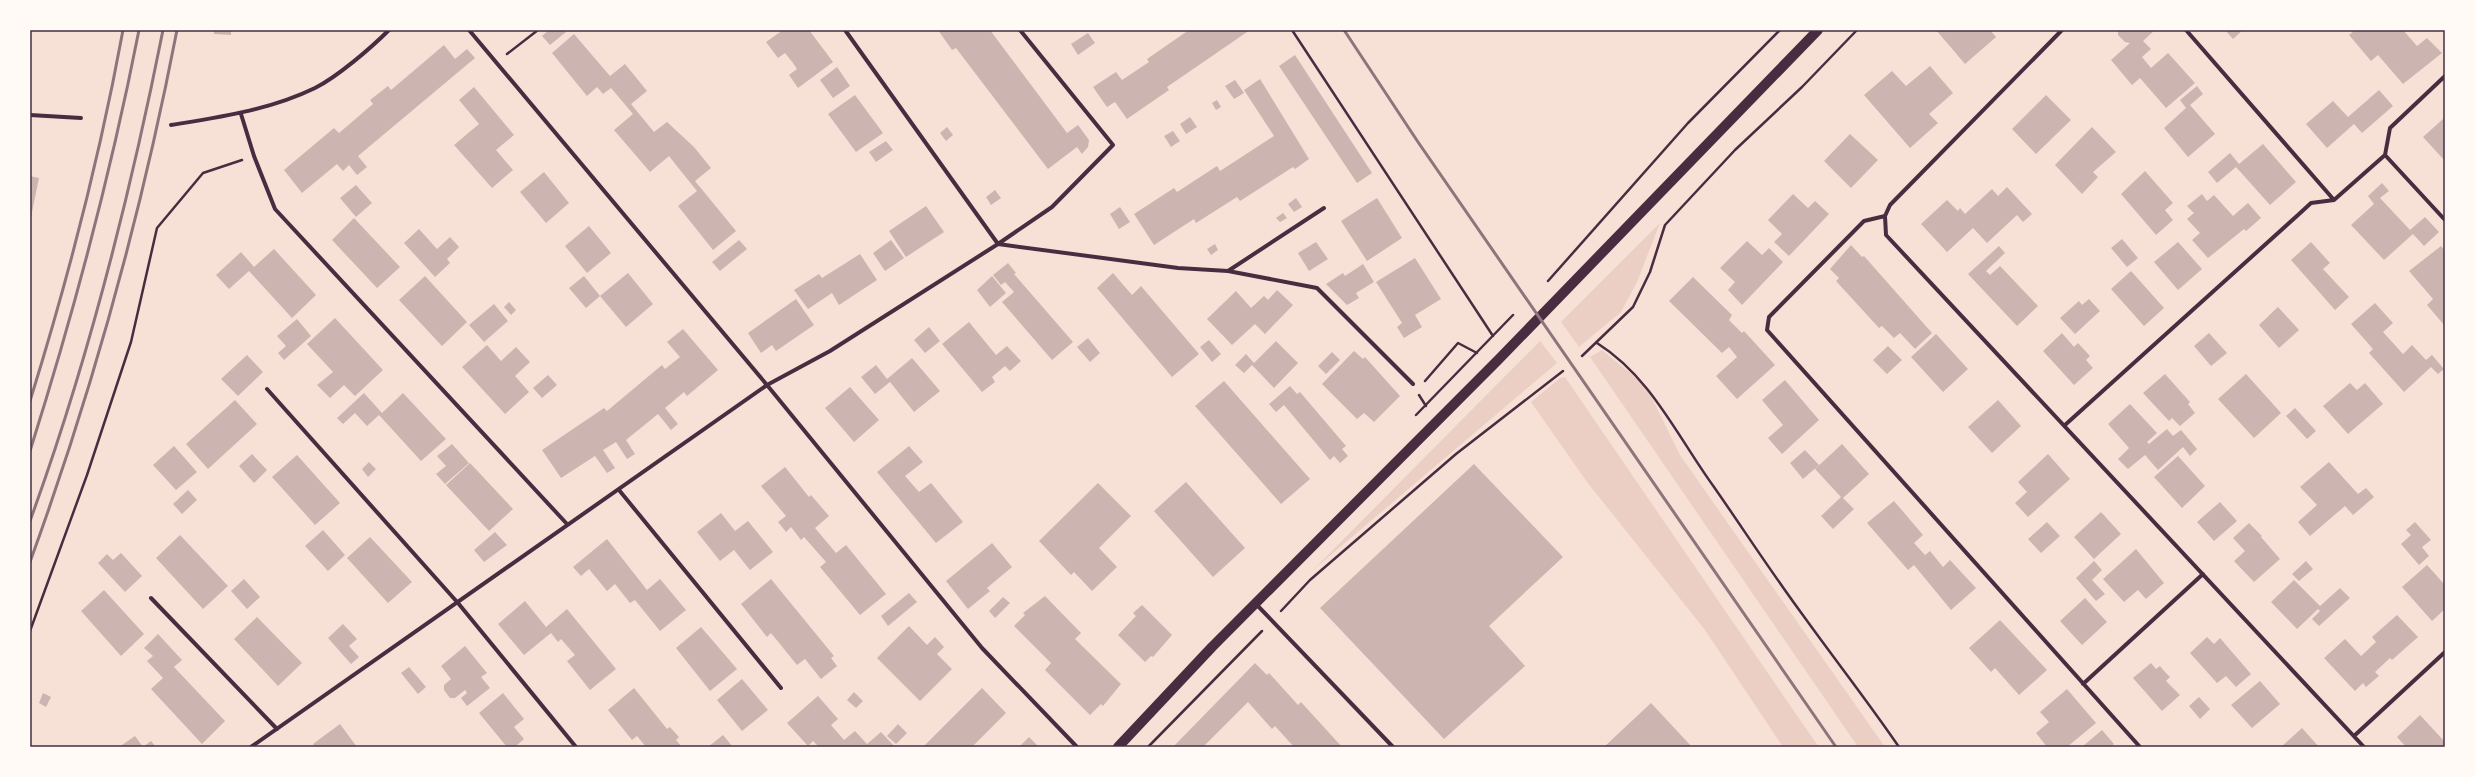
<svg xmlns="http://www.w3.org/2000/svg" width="2475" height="777" viewBox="0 0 2475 777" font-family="Quicksand,sans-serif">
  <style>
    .green { fill: #ebcfc5 }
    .building { fill: #ccb4b1 }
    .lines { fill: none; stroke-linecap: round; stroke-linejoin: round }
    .path { stroke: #4a2c40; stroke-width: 2.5 }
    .minor { stroke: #4a2c40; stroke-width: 4 }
    .primary { stroke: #4a2c40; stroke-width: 10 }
    .rail { stroke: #8f747c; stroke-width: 3 }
    .neatline { fill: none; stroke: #4a2c40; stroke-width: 1.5 }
  </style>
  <rect width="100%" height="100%" fill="#f7e1d7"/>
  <path class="green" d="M1660,223L1637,282L1621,312L1579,347L1561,322Z
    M1540,341L1557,363L1313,570Z
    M1602,350L1646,386L1680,455L1885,747H1858L1590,357Z
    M1565,377L1787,701L1819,747H1783L1705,630L1587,482L1531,402L1560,378Z"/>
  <path class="building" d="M214,30H231V35L214,34Z
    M549,30H564L566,32L550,45L542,36Z
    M783,30H809L833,62L798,88L789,75L797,69L793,63L785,53L778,58L766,42Z
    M938,30H990L1067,133L1078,125L1089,140L1088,147L1082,154L1077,147L1048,169L956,48L952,50Z
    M1189,30H1250L1167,87L1169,90L1127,119L1115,102L1107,107L1093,87L1116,72L1122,80L1149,62L1147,59Z
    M1936,30H1990L1996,37L1965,64Z
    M2118,30H2155L2143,41L2151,49L2142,57L2151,68L2168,53L2195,83L2166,108L2140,78L2132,85L2111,60L2130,43L2125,42L2118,35Z
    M2225,30H2243L2233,39Z
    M2355,30H2403L2417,46L2427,38L2442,53L2403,84L2378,55L2371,61L2349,35Z
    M1088,33L1095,43L1078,55L1071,44Z
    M574,34L610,76L625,64L647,91L631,104L654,132L667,122L694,147L711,168L695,181L736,231L713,250L678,206L697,191L676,165L669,156L650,172L614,130L633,114L611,88L603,94L597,87L587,96L552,53Z
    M444,45L455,59L467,49L475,58L358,156L367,167L357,175L349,165L343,171L337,164L302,193L284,170L334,128L339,133L373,104L370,100L388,86L391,90Z
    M1295,55L1372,173L1357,183L1279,66Z
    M1930,66L1953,93L1929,114L1938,123L1910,148L1864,95L1892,71L1906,86Z
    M837,67L850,86L833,98L820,80Z
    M1260,79L1309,159L1295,169L1293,167L1240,201L1237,197L1196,223L1194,219L1154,245L1134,214L1174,188L1177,192L1217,166L1220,171L1274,136L1244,90Z
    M1235,80L1244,93L1234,99L1225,86Z
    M2197,86L2203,94L2190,105L2215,134L2188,157L2164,128L2186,108L2180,100Z
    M474,87L514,135L496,150L513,170L492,188L454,145L479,124L459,100Z
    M2379,90L2393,106L2362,133L2354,124L2327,148L2306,124L2333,101L2348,117Z
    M855,95L883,133L856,152L828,114Z
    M2046,95L2071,120L2036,154L2012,129Z
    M1217,100L1221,107L1216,110L1212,103Z
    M1190,117L1197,127L1186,134L1180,124Z
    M2443,119L2445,122V161L2423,137Z
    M947,127L953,135L946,141L940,133Z
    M2092,127L2116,152L2093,172L2098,177L2082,194L2055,165Z
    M1173,131L1180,141L1171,147L1164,136Z
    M1850,134L1878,160L1851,188L1824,161Z
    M886,141L893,150L876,162L869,152Z
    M2263,144L2296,182L2270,205L2236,167L2217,183L2208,172L2230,153L2239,164Z
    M2145,171L2173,203L2165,210L2173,220L2156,235L2121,194Z
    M544,172L569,203L546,223L520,192Z
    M30,176L39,178L31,217H30Z
    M2382,183L2389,191L2380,198L2410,230L2425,217L2439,232L2424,246L2413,234L2384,260L2351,225L2374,204L2368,196Z
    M356,185L372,203L356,217L340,198Z
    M2007,187L2032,214L2023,222L2017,215L1987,243L1973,228L1947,252L1921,224L1947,200L1958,211L1960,208L1965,214L1992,189L1998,196Z
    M995,190L1001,198L991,205L986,197Z
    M1793,194L1808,208L1815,201L1829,214L1789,256L1774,242L1782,234L1768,220Z
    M2202,194L2207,201L2214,195L2233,216L2248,203L2261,218L2246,231L2244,229L2208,258L2192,240L2200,233L2187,219L2194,213L2187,206Z
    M1296,198L1302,207L1294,212L1288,204Z
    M1377,198L1402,238L1367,261L1341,221Z
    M926,206L944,232L906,257L889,231Z
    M1120,207L1130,222L1119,229L1110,214Z
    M1283,213L1287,218L1280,222L1276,218Z
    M354,218L400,267L377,288L332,240Z
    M589,226L611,253L587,273L565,246Z
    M419,229L437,249L450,237L459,247L447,259L450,263L435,277L404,243Z
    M2122,239L2138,258L2127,267L2111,248Z
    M739,240L747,249L720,271L712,262Z
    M891,240L904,258L885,271L873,253Z
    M1747,241L1762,255L1769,248L1783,262L1742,305L1728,290L1735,282L1720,268Z
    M1316,242L1328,259L1309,271L1298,253Z
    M2178,242L2202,269L2178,290L2154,262Z
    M2311,242L2330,263L2323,269L2349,297L2335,310L2291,260Z
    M1215,244L1218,250L1211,255L1207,249Z
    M1851,245L1862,257L1864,256L1932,333L1915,349L1900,333L1894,338L1882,326L1879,328L1836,281L1839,278L1830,269Z
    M1999,246L2005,253L1986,271L1990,275L2000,266L2038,306L2017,326L1968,274Z
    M2441,246L2445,251V326L2427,305L2433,299L2409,271Z
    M274,249L316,295L292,318L249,271L229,289L216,275L241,252L254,267Z
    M860,254L877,280L839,305L832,293L808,309L794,290L819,274L822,278Z
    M1415,258L1441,299L1415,315L1422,327L1404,338L1397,327L1402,323L1376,282Z
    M1008,263L1016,273L1014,274L1073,342L1052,360L1002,302L1014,292L1005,282L1001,285L993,275Z
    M1363,264L1374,282L1356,293L1359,298L1347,305L1326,284L1343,273L1345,276Z
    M2131,271L2164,308L2144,326L2111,289Z
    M628,273L653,304L626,327L600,296Z
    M1113,273L1132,295L1141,286L1199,354L1172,377L1097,288Z
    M425,276L467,322L442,346L399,300Z
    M584,276L600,296L586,308L569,288Z
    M992,276L1006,293L990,307L977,290Z
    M1693,277L1732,315L1729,320L1742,333L1744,331L1775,365L1737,399L1716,376L1737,357L1729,347L1722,353L1669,301Z
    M1277,290L1293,305L1265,334L1255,324L1232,345L1207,319L1236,291L1251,308L1264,296L1268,300Z
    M796,299L814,325L776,351L772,345L761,353L748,333Z
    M2089,299L2100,311L2075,334L2060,318L2079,301L2082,305Z
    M509,302L516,310L511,315L504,307Z
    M2375,303L2393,323L2383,332L2403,354L2412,345L2426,360L2432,355L2444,369L2438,374L2431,367L2404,392L2369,353L2373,349L2351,324Z
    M494,304L508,321L484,342L469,325Z
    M2278,307L2299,330L2279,348L2259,325Z
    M335,318L383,370L355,396L344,385L330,398L317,385L333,372L307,344Z
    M297,319L311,336L284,360L278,353L286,346L277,336Z
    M969,322L996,355L1007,346L1021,361L1010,371L1005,366L992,377L995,382L982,392L942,344Z
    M929,327L940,341L925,353L914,340Z
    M683,329L718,370L687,396L684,392L665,408L678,424L671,430L658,414L626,440L635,454L627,459L616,442L603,450L615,468L607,473L595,456L561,478L542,450L604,408L607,411L662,365L665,369L680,357L667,342Z
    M2062,333L2074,347L2078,343L2090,356L2086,360L2093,368L2074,385L2043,351Z
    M2209,333L2227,353L2211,366L2194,346Z
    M1936,334L1968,369L1943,392L1911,357Z
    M1088,338L1100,353L1090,362L1077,347Z
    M1209,340L1221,354L1212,362L1200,347Z
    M1276,341L1298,363L1274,388L1252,365L1244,373L1235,365L1246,354L1254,363Z
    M487,345L501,361L516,347L530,362L515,376L529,392L505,414L462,367Z
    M1888,346L1902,360L1887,374L1873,360Z
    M1354,351L1363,359L1365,357L1400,396L1374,422L1364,413L1357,419L1322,384Z
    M1332,352L1340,360L1326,374L1318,366Z
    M247,355L263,372L238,396L221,379Z
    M912,358L940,391L914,412L890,382L875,394L861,377L876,365L887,379Z
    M2165,374L2190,402L2188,404L2195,413L2180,426L2172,418L2169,421L2143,393Z
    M2246,374L2281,413L2254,438L2218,399Z
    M548,375L557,385L542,398L533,388Z
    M1785,380L1819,420L1782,454L1768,438L1783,425L1762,400Z
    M1224,381L1310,479L1281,504L1195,406Z
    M2350,383L2357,390L2365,383L2383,404L2348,434L2323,406Z
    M1290,386L1297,394L1300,392L1346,446L1342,449L1348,456L1340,463L1334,456L1330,460L1284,405L1276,412L1269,404Z
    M850,387L879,420L854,442L825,408Z
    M364,393L382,413L403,393L446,439L421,461L379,415L367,426L355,413L343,424L337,418Z
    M235,400L257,424L208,469L186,444Z
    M1998,400L2021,426L1992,453L1968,427Z
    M2130,404L2157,433L2147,442L2149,444L2167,429L2173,436L2181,430L2197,449L2190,456L2183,447L2158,470L2145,455L2128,469L2118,459L2129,448L2108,424Z
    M2295,408L2316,431L2307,439L2286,416Z
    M452,444L469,463L445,484L436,474L446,466L437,456Z
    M1842,444L1869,474L1843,498L1854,509L1833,529L1821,516L1841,497L1815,469Z
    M174,446L197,472L176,490L153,465Z
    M909,446L923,462L905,476L919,492L931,483L963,522L936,543L877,472Z
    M1805,450L1819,465L1803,479L1790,463Z
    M252,454L267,470L254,483L239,466Z
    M2048,454L2070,479L2028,517L2015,503L2027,492L2018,482Z
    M297,455L340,503L315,525L272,477Z
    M2178,456L2205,486L2182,508L2154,477Z
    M369,462L376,469L368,477L362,469Z
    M2329,462L2358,494L2366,488L2374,497L2353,515L2345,506L2310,536L2298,522L2317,505L2300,487Z
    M470,463L513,509L489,531L446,485Z
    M1474,464L1563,557L1489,626L1525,666L1444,739L1320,608Z
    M785,467L809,497L811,495L829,516L815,528L836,553L846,545L886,594L860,615L820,567L826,562L804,537L801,540L791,527L786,532L778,522L786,516L761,486Z
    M1186,482L1245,548L1213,577L1154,511Z
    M1098,483L1131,516L1099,548L1117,567L1092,591L1074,572L1071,575L1039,541Z
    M188,490L197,500L182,514L173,504Z
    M1894,501L1923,535L1914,543L1925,555L1930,551L1943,567L1950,560L1976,588L1951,610L1914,565L1908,570L1867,523Z
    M2220,502L2237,521L2214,541L2197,522Z
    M2101,512L2121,534L2094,559L2074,537Z
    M721,513L735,531L748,521L773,552L750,570L734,550L720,561L697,532Z
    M2047,522L2060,536L2041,553L2028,539Z
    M2415,522L2431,540L2422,547L2429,556L2419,565L2401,544L2411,535L2406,530Z
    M2249,523L2262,536L2250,546L2261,537L2280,559L2254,582L2234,561L2245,551L2233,538Z
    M323,530L345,555L328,571L305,546Z
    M495,532L507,545L484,562L474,550Z
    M180,535L228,586L203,609L156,558Z
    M370,537L412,582L388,603L347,558Z
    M607,539L647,590L660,579L686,610L660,631L635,600L630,603L615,584L607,591L589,569L581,576L573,567Z
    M992,543L1012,567L987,588L990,591L968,609L946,581Z
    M2136,549L2164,583L2146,599L2138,590L2124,602L2103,579Z
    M121,553L142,576L125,592L98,563L107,554L113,560Z
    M2094,561L2102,570L2092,580L2105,594L2096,601L2076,578Z
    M2306,561L2313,569L2299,581L2292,574Z
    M2427,565L2445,585V609L2432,621L2402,587Z
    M244,579L260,597L247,609L231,591Z
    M771,579L834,656L831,658L837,666L821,679L805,659L797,665L771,633L767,637L741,604Z
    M2294,580L2320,606L2340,588L2350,598L2319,626L2312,619L2320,611L2318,609L2297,629L2271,602Z
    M104,590L144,634L121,656L81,611Z
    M909,593L917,602L888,626L881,616Z
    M1045,596L1081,633L1075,639L1121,684L1103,706L1101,704L1090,715L1045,670L1051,663L1014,626L1025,615L1023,613Z
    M1003,597L1010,603L995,618L989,611Z
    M2085,598L2107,622L2082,645L2060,621Z
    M525,601L546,627L567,609L616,669L590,690L567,661L575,655L561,639L558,642L551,633L524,655L498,624Z
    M1142,605L1172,635L1153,657L1151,656L1145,662L1118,635L1136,616L1133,613Z
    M2397,615L2418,637L2392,660L2390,658L2375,672L2379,676L2366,687L2363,683L2355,691L2324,658L2345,639L2361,656L2376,642L2372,637Z
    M257,617L302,663L278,686L234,639Z
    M2000,620L2047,670L2019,695L1995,668L1991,672L1969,648Z
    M343,624L357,639L349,646L359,657L351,664L328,638Z
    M909,626L927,645L935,637L944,647L937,654L952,669L920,701L877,658Z
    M701,627L737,669L710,691L676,648Z
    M158,634L182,660L174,667L225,721L202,744L151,689L163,678L147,661L153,656L144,648Z
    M2207,637L2214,644L2220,638L2251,674L2236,687L2226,676L2217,683L2190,653Z
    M465,646L487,673L481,677L490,688L467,706L461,698L467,693L465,690L455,698H450L444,690V685L451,679L441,666Z
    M1255,663L1267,675L1269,673L1298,705L1301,702L1342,747H1294L1275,726L1272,729L1248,702L1203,747H1173Z
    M2151,663L2156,669L2160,666L2165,672L2170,677L2166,681L2180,695L2162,711L2133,678Z
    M409,667L426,687L418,694L401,673Z
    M742,679L768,710L742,731L717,700Z
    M2260,681L2280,704L2252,728L2231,705Z
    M634,688L667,729L670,727L679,737L676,740L682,747H646L637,736L632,740L608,710Z
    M982,688L1006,713L972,747H923Z
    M2067,689L2096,723L2067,747H2047L2036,733L2049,722L2040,712Z
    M854,692L863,701L856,708L847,700Z
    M43,693L51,697L46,707L39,703Z
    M503,693L524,719L514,727L524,739L515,747H507L479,713Z
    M818,696L838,719L831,725L844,740L855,731L867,744L881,732L895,747H819L813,741L808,746L787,723Z
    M2199,697L2210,709L2200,719L2189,706Z
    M1651,703L1692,747H1604Z
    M2420,715L2445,742V747H2406L2397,737Z
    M340,724L357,747H315L313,744Z
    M898,724L907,733L896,744L887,736Z
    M2302,728L2319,747H2281Z
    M2102,730L2114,744L2110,747H2082Z
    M723,735L733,747H708Z
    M135,736L143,747L151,741L156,747H119Z
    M1029,737L1039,747H1019Z"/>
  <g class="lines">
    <path class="path" d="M1292,30L1493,336
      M507,54L538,30
      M1548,281L1688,123L1780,30
      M1597,343C1651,377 1677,436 1714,487C1744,530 1773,575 1805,618C1836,661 1869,703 1899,747
      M1582,356L1633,307L1650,272L1665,225L1735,150L1802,87L1857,30
      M1425,381L1458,343L1477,353
      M1419,395L1426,406
      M1416,415L1513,315
      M1281,611L1310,580L1456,454L1563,371
      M30,631L87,475L131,342L157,228L203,173L242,160
      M1148,747L1262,631"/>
    <path class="minor" d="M469,30L767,385L982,648L1077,747
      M845,30L998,244
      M2062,30L1890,205L1885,216L1886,235L2364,747
      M2186,30L2334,200
      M241,114L254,156L275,209L567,524
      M30,115L81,118
      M171,125C220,117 270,110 315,88C337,77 371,48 389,30
      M2385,155L2445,220
      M1885,216L1864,221L1769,317L1767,330L2140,747
      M998,244L1178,268L1228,271L1317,288L1413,384
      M1228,271L1324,208
      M267,389L458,603L576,747
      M2065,425L2298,215L2311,203L2334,200L2385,155L2390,128L2445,76
      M619,490L781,688
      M151,598L277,729
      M1256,604L1393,747
      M2083,684L2203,574
      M2354,736L2445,652
      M251,747L767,385L830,351L998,244L1052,207L1113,145L1020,30"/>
    <path class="primary" d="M1118,747L1212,647L1499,359L1818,30"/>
    <path class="rail" d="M1344,30L1418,142L1836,747
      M30,401C68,279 100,156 123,30
      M30,451C74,312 111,173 139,30
      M30,521C88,362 130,196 163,30
      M30,562C93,389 142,211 177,30"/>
  </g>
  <rect width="2475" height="777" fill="none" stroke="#fffaf5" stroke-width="62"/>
  <rect x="31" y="31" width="2413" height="715" class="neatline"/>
</svg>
